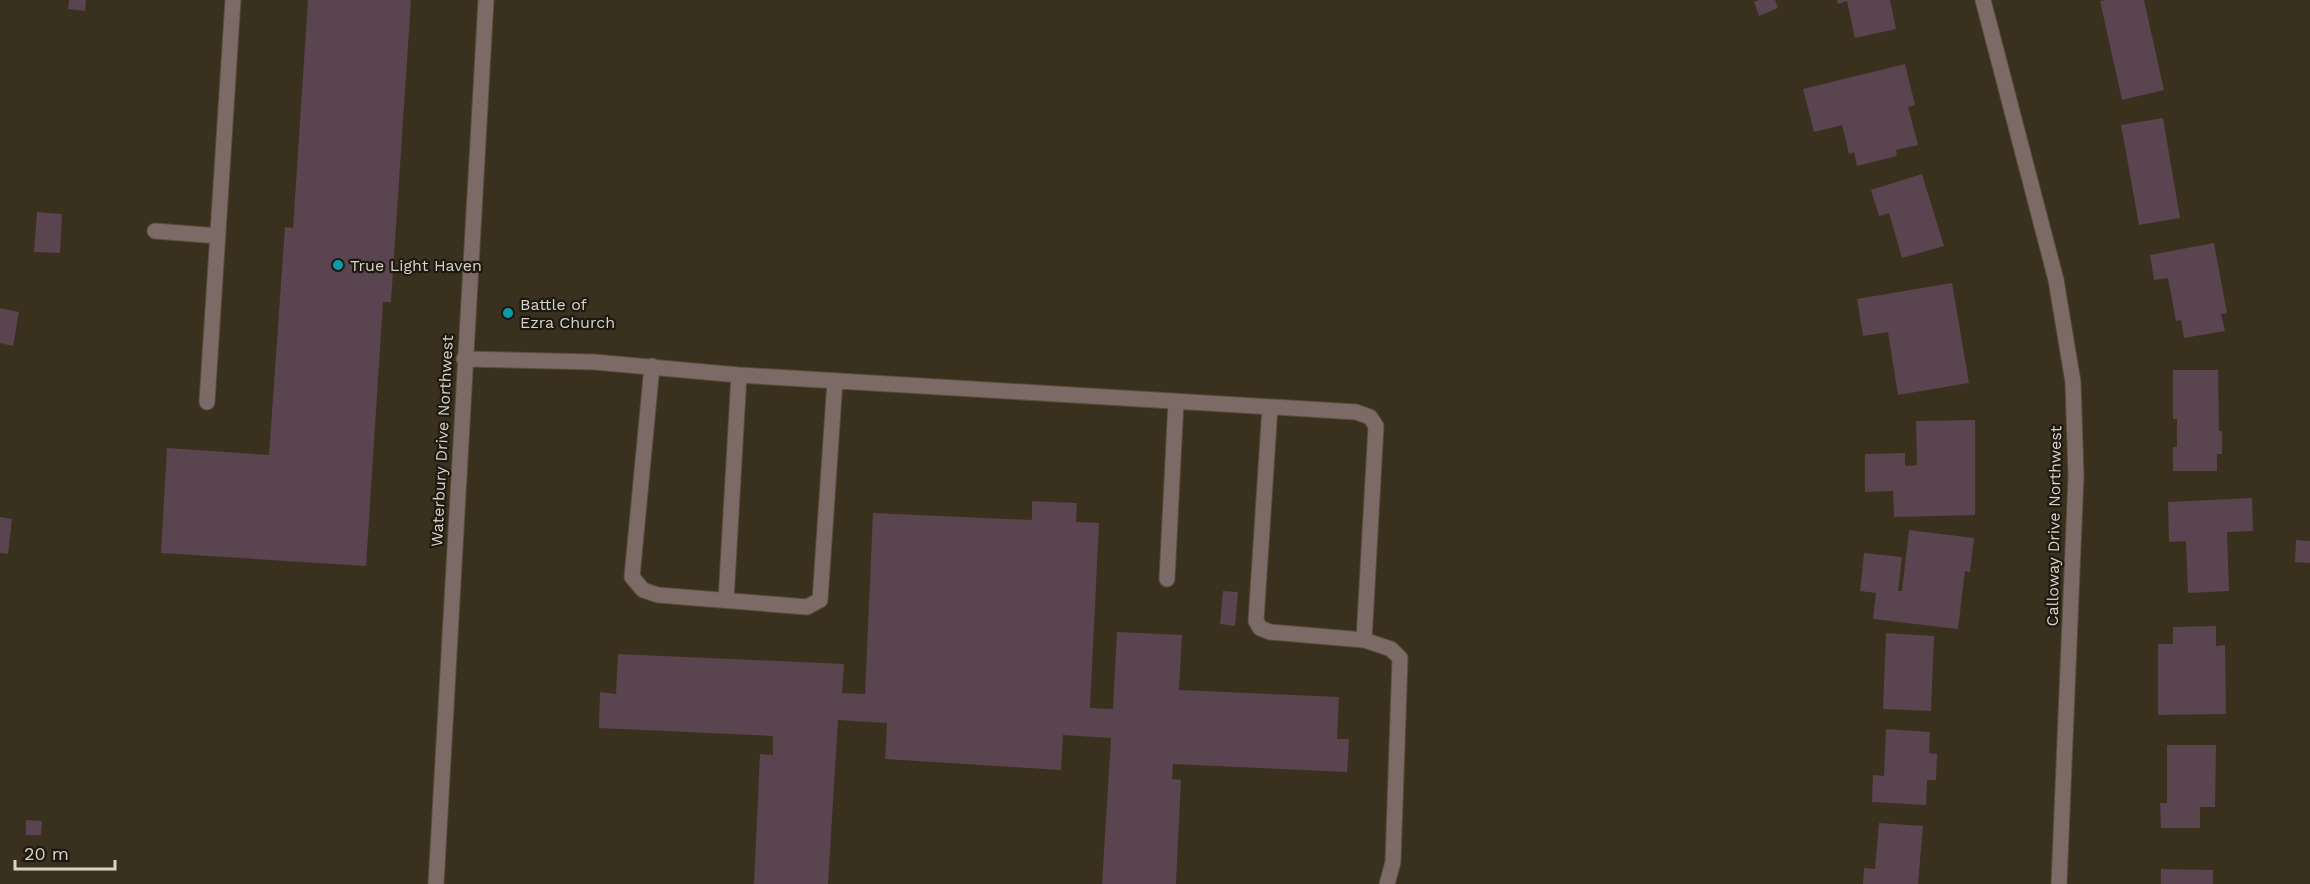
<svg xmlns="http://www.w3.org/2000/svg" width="2310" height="884" viewBox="0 0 2310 884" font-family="'Work Sans',sans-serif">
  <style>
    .building { fill: #59444f }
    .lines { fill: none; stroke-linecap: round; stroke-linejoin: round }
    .minor-casing { stroke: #574d3c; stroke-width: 17 }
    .minor { stroke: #7b6a65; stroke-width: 15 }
    .culture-dot { fill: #0f9aa8; stroke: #1d1911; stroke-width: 2 }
    .labels { text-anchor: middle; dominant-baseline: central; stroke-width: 4.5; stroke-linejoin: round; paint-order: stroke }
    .poi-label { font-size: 16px; fill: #d9d3c7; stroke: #1d1911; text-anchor: start }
    .street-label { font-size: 16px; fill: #d9d3c7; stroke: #1d1911 }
  </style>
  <rect width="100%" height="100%" fill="#3a301e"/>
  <path class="building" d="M69,0H86L85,11L68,9Z
    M308,0H411L391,302H383L366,566L161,553L167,448L269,455L285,227L293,228Z
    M1758,0H1775L1778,8L1759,16L1754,2Z
    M1837,0H1890L1896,29L1855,38L1847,1L1838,4Z
    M2106,0H2144L2164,90L2122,100L2100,1Z
    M1905,64L1915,105L1908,107L1918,145L1896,150L1897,156L1857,166L1854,152L1849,154L1842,125L1814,132L1803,89Z
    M2163,118L2180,218L2139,225L2121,125Z
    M1922,174L1944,246L1902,258L1889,213L1879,216L1871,190Z
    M37,212L62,214L60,253L34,252Z
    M2214,243L2227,313L2221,314L2225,331L2184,338L2181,320L2176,321L2168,278L2154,280L2150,255Z
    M1952,283L1969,383L1898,395L1888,332L1863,336L1857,299Z
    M0,308L19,312L13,346L0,343Z
    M2173,370H2218L2219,431H2222V454H2217V471H2173V447H2177V419H2173Z
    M1975,420V515L1894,517L1893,491L1865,492V454L1905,453V466L1917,465L1916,421Z
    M2252,498L2253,531L2227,532L2229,591L2188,593L2186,541L2169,542L2168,502Z
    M1032,501L1077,503L1076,522L1099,523L1090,708L1113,709L1117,632L1182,635L1179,690L1339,697L1337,739H1349L1347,772L1173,764L1172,779L1181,780L1176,884H1102L1111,738L1063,735L1061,770L885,759L887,723L838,720L828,884H754L760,754L773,755V736L599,728L600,692L616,694L618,654L844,664L842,693L865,694L873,513L1032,520Z
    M0,517L12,519L8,554L0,553Z
    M1909,530L1974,538L1970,572L1965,571L1958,629L1873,619L1876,593L1860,591L1864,553L1902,557L1898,591H1902Z
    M2296,540L2310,541V563L2295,562Z
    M1223,591L1238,592L1235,626L1220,624Z
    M2216,626V646L2225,645L2226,714L2158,715V644H2173V627Z
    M1886,633L1934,636L1931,711L1883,709Z
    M1886,729L1930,732L1929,753L1937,754L1936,780H1927L1926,805L1872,802L1873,775L1884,776Z
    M2167,745H2216L2215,807H2200V828H2161L2160,803H2167Z
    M26,820L42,821L41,835H26Z
    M1879,823L1923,826L1918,884H1863L1864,868L1875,869Z
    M2161,869L2213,870V884H2161Z"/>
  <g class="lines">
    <g class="minor-casing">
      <path id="minor" d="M1983,0L2056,280L2073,382L2076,476L2059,884
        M155,231L218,236
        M464,359L594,362L739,375L1356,412L1370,417L1376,426L1364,640L1391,649L1400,658L1393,862L1387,884
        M652,366L632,577L643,590L658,595L807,607L820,600L835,381
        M207,402L233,0
        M1270,407L1256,621L1260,628L1270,632L1364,640
        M1167,579L1176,401
        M726,600L739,375
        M436,884L486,0"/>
    </g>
    <use href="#minor" class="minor"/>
  </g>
  <g class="culture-dot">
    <circle cx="338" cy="265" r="6"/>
    <circle cx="508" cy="313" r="6"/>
  </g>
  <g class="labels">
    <g class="poi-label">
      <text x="350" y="265">True Light Haven</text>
      <text x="520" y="304">Battle of<tspan x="520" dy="18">Ezra Church</tspan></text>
    </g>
    <g class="street-label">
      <text transform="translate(442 441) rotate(-87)">Waterbury Drive Northwest</text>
      <text transform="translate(2054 526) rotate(-89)">Calloway Drive Northwest</text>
    </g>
  </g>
  <path d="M15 860v9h100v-9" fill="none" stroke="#d9d3c7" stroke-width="3"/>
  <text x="24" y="860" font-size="18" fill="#d9d3c7" stroke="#1d1911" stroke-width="4.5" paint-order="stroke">20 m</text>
</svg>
